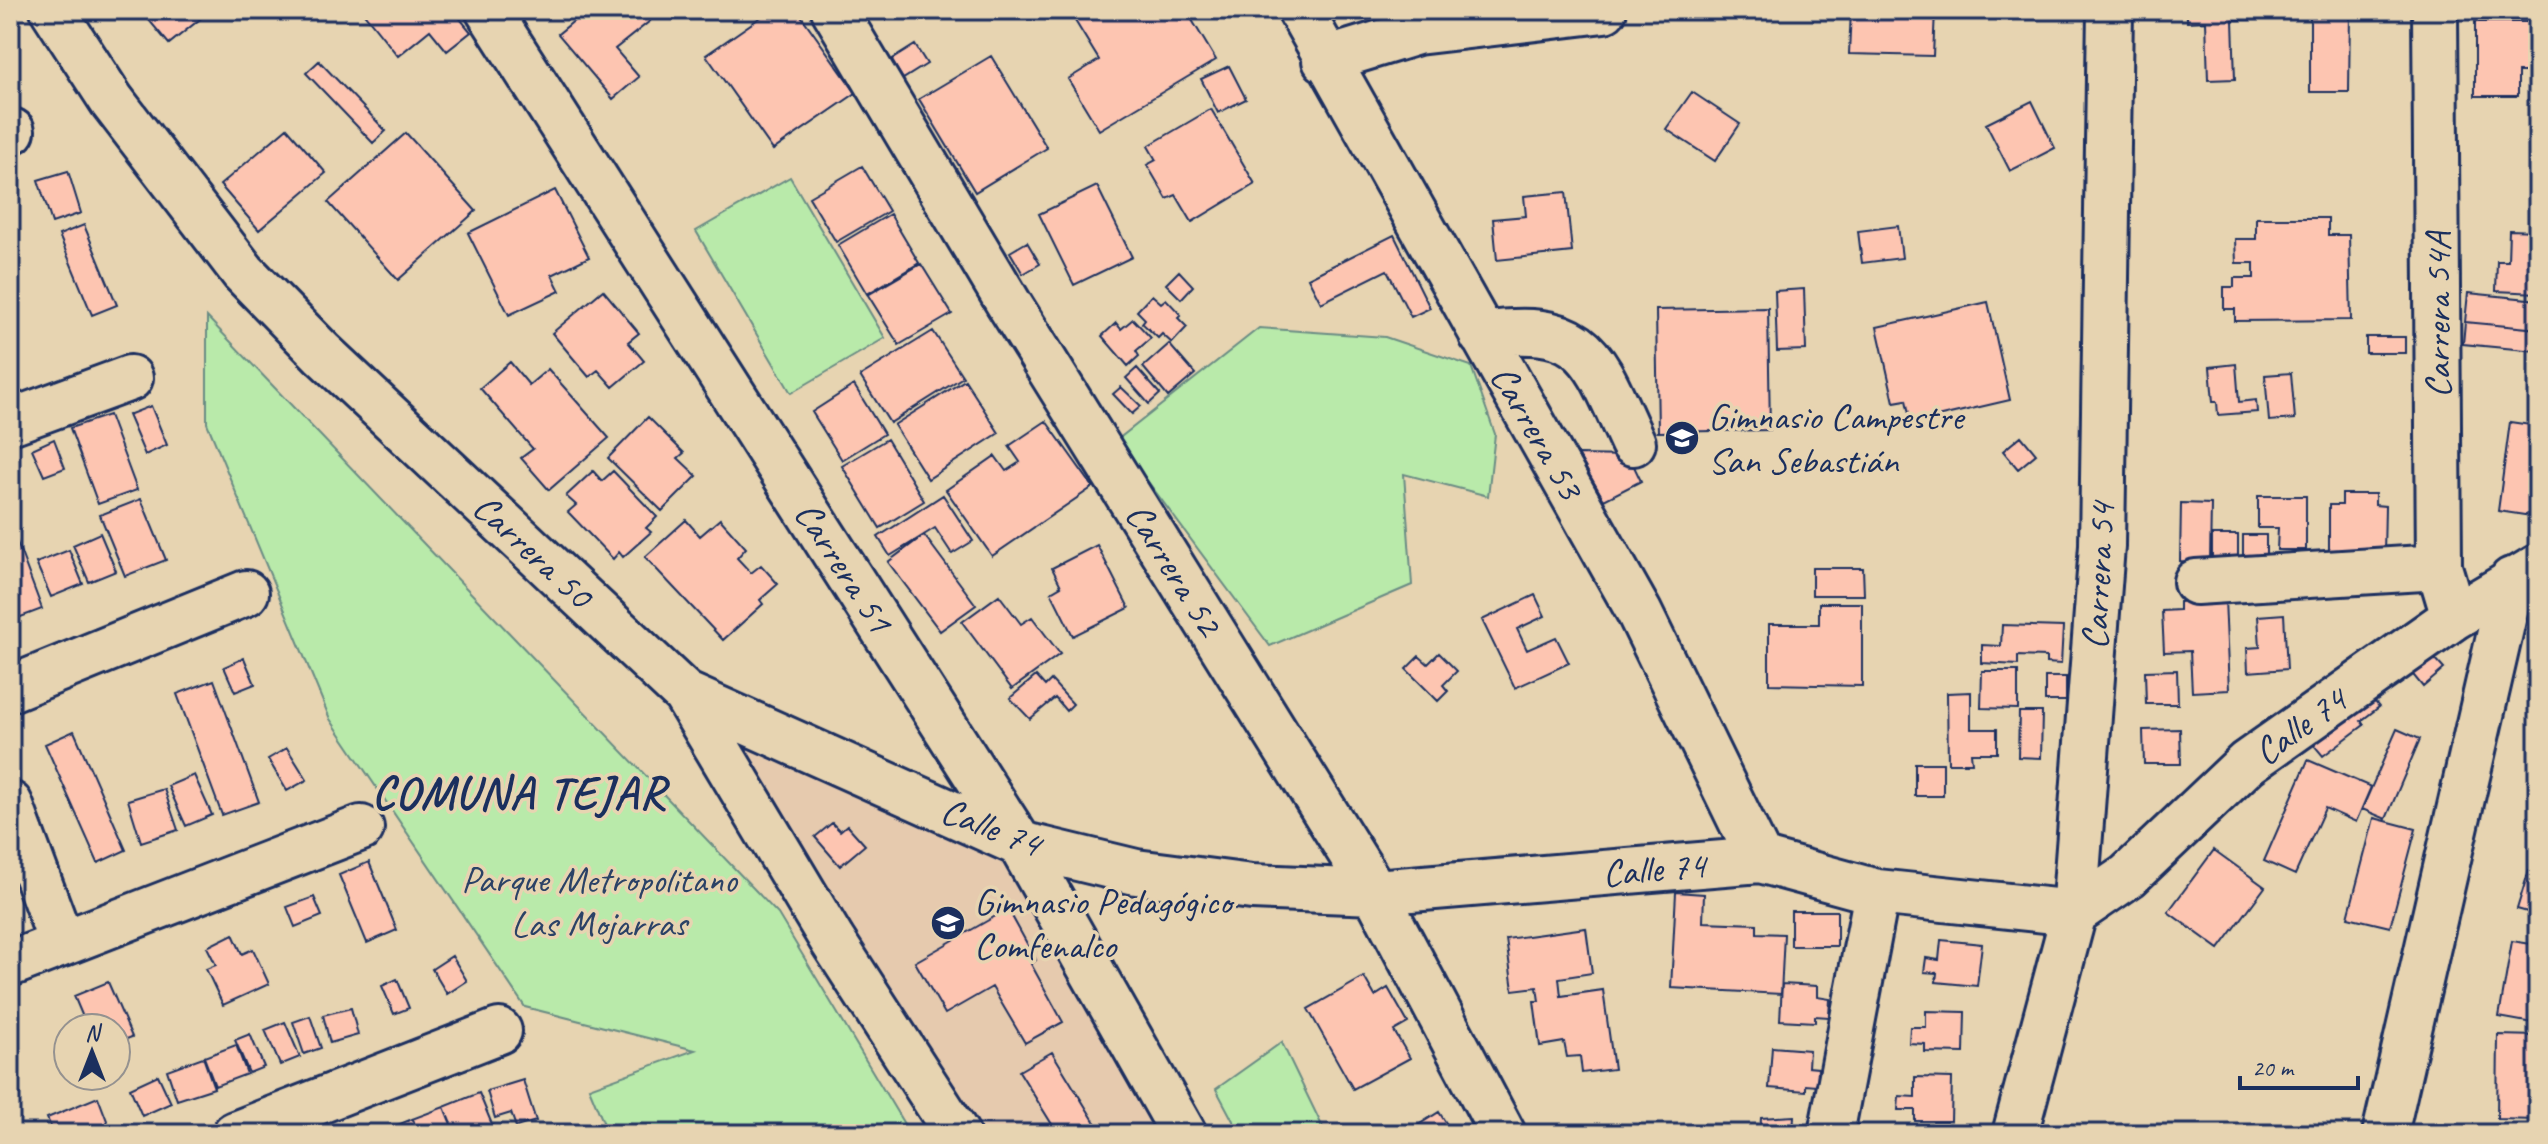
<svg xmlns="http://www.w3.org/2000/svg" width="2548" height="1144" viewBox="0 0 2548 1144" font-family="Caveat,sans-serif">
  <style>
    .built { fill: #e6caae }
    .green { fill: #b9eaaa; stroke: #6a8c84; stroke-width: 2 }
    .building { fill: #fdc5b1; stroke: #1b2f5e; stroke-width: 2 }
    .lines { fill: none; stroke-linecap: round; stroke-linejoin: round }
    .minor-casing { stroke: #1b2f5e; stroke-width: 50 }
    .minor { stroke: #e7d4b1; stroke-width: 44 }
    .labels { text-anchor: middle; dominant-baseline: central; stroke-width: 7; stroke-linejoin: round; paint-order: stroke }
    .street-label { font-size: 38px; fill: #1b2f5e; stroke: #e7d4b1 }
    .poi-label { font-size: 38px; fill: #1b2f5e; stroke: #e7d4b1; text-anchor: start }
    .park-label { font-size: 38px; fill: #2b4266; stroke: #e7d4b1 }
    .district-label { font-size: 46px; font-weight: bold; letter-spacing: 2px; fill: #1b2f5e; stroke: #e7d4b1 }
  </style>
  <rect width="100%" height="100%" fill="#e7d4b1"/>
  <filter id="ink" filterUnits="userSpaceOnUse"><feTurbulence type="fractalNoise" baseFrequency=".0125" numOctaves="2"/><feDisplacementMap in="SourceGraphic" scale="16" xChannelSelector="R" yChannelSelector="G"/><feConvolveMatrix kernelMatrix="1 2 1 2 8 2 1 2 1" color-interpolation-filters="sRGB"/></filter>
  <g filter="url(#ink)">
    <path class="built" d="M729,732L1012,858L1162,1134H975Z"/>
    <path class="green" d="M790,177L885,338L791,393L696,231Z
      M207,317L778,914L910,1134H608L589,1088L695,1050L525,1007L330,719L207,423Z
      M1259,328L1385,337L1471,366L1495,434L1488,496L1404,474L1412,585L1270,646L1117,440Z
      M1282,1042V1043L1326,1134H1240L1216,1089Z"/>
    <path class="building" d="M159,10H201L205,15L169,44L148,19Z
      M453,10L471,32L447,51L430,30L398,56L362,11Z
      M587,10H641L650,21L615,49L639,77L613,99L558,34Z
      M771,10H797L856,93L773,150L706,55Z
      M1186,10L1216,60L1099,130L1068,79L1099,60L1069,11Z
      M1851,10H1935L1933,56L1849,54Z
      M2187,10H2271V19L2233,20L2235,79L2208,80L2206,21L2187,22Z
      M2310,10H2350L2349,92H2310Z
      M2471,10H2519V15H2471Z
      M2475,22H2538V95L2536,72H2518V96H2475Z
      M915,45L927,64L903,79L891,60Z
      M991,56L1047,148L975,192L919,99Z
      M319,61L386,131L373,143L306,73Z
      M1229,66L1246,99L1218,113L1201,79Z
      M1692,92L1740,124L1715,161L1666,129Z
      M2032,101L2055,148L2010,171L1986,124Z
      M1211,109L1255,184L1192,222L1176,195L1167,199L1147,165L1156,160L1148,146Z
      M287,128L326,173L259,230L220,185Z
      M406,133L476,211L398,280L328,202Z
      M862,166L889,211L836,242L809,197Z
      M68,171L81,213L52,223L38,180Z
      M1097,186L1132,257L1074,285L1039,214Z
      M555,190L589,257L552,275L560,291L509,315L468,233Z
      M1566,192L1572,252L1497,260L1493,219L1526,216L1524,196Z
      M890,214L919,263L867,294L838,245Z
      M2256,218H2328V235H2349L2351,320L2235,321V309H2224V287H2234V278H2254V263H2236L2235,239H2256Z
      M84,225L117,305L92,315L59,235Z
      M1898,226L1902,258L1862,263L1858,231Z
      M2509,230L2538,231V293L2496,291L2497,261H2508Z
      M1394,235L1430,308L1411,317L1387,270L1321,303L1308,278Z
      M1027,242L1040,264L1023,274L1010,252Z
      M921,264L952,314L899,345L868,295Z
      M1179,271L1193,286L1181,299L1166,284Z
      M1804,289L1806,350L1777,351L1775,291Z
      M603,290L639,333L628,342L644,361L613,387L598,370L589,377L552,333Z
      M2468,293L2538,300V329L2465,322Z
      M1152,295L1161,303L1166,299L1181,315L1178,318L1187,327L1172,343L1162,334L1158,338L1142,323L1145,319L1137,311Z
      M1988,302L2010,400L1911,423L1906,400L1894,402L1877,327Z
      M1768,308L1770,430L1658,432L1656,310Z
      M1133,319L1151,338L1136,351L1139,356L1128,366L1102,336L1116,323L1121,329Z
      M2465,322L2538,329L2536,351L2463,344Z
      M933,331L963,377L890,423L860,376Z
      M2366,337H2405V353H2366Z
      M1169,344L1195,374L1168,397L1143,367Z
      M510,362L529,385L548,369L609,438L549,490L521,458L533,449L480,388Z
      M2236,364L2239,402L2256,400L2257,412L2218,415L2217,402H2213L2210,367Z
      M1137,368L1160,394L1149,404L1126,378Z
      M2291,373L2295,419L2269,421L2265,375Z
      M965,380L999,433L928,479L894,425Z
      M854,385L884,434L842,460L812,412Z
      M1121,387L1141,406L1132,414L1113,394Z
      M151,406L167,445L145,455L128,415Z
      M109,415L137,490L98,504L70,428Z
      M648,417L684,453L678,458L697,476L662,511L608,458Z
      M1046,421L1093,487L992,556L946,490L995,456L1006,471L1020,462L1009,446Z
      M2510,422L2538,426V517L2498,511Z
      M2021,436L2036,454L2018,469L2003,451Z
      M54,439L65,468L44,476L32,449Z
      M887,439L924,501L880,528L842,466Z
      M1578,455L1629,456L1641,481L1604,500Z
      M593,471L602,481L613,471L657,517L646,528L651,532L623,557L619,552L613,559L568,512L576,505L566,496Z
      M2342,494H2375V505L2385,506L2384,554H2329V505H2342Z
      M943,495L973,541L952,554L935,528L890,556L878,537Z
      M2258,496H2306V550H2277L2278,528H2258Z
      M141,499L166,560L125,576L100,515Z
      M2181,503L2211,504L2210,562L2180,561Z
      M720,519L746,548L737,558L751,573L761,565L778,584L760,600L763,604L723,640L645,557L686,520L700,536Z
      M100,533L116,571L89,582L73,545Z
      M924,535L976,605L940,631L888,562Z
      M2212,535H2238V568H2212Z
      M2243,535H2266V566H2243Z
      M15,537L42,609L10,621V539Z
      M1097,545L1129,608L1073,636L1051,592L1061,586L1052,568Z
      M69,550L83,584L51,597L36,563Z
      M1812,568H1863L1864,595H1812Z
      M999,595L1021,624L1032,617L1060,654L1012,689L962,622Z
      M1535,595L1545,616L1517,629L1527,650L1556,637L1569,663L1515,688L1482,620Z
      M2225,599L2229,690L2192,692L2190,651L2164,652L2162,611L2179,610V602Z
      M1819,603H1862V686L1769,684V624H1819Z
      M2284,614L2287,669L2248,672L2247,648L2260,647L2258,616Z
      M2002,625L2063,627L2061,664L2046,663V657L2018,656V665L1982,663V645L2001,646Z
      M2425,648L2444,669L2423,687L2405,665Z
      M1439,653L1457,671L1443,685L1448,691L1438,701L1406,669L1419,656L1428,664Z
      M244,658L255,684L235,692L224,667Z
      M2177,670L2178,704H2146L2145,671Z
      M1982,671H2018V709L1981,708Z
      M1036,676L1045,686L1051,680L1073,704L1066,711L1055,698L1030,719L1010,698Z
      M2045,677H2066V701H2045Z
      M214,680L259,802L222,815L177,694Z
      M2361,684L2379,707L2361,721L2364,725L2323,756L2313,744L2348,717Z
      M1971,692V729H1997V753H1971L1972,763H1948L1947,693Z
      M2019,712H2042L2041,758L2018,757Z
      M2180,729L2181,764H2144L2143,730Z
      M2397,729L2420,739L2386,819L2362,809Z
      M74,731L126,850L98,863L45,744Z
      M287,748L307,780L287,791L268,759Z
      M2308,760L2371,787L2356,822L2325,808L2295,875L2264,861Z
      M1915,763H1943V796H1915Z
      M194,775L212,815L186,826L168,786Z
      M164,789L178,830L141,842L128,800Z
      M2374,818L2416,829L2390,927L2348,917Z
      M832,823L840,831L847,825L865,845L840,866L815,837Z
      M2214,850L2265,887L2219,949L2168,912Z
      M369,862L397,930L367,943L339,875Z
      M2529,870L2538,872V915L2517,909Z
      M1676,892L1704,894L1703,922L1757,924V933L1784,934L1781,994L1671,988Z
      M314,897L322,916L295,927L287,907Z
      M1008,909L1036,960L1031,964L1063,1022L1025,1043L992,987L945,1014L915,962Z
      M1791,911H1837V946H1791Z
      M1586,928L1592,973L1559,978L1561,996L1603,990L1614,1069L1582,1073L1580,1056L1567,1057L1564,1042L1540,1046L1534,1001H1539L1537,987L1513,990L1506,939Z
      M233,934L242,954L253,949L269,984L223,1005L206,969L216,965L207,947Z
      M1941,940L1982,944L1977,986L1936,982L1937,973L1924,972L1926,958L1939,960Z
      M2512,941L2538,945V1024L2499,1017Z
      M452,956L467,981L447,994L432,969Z
      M1364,977L1375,996L1388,988L1408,1023L1394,1031L1410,1058L1353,1089L1308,1009Z
      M397,979L409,1008L394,1014L382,986Z
      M108,982L132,1037L116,1043V1028H72L85,1022L74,996Z
      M1782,984L1817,986V997L1830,999L1829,1017L1815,1016V1022L1780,1020Z
      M351,1008L358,1035L330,1043L323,1015Z
      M1926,1011L1965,1012L1964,1053L1925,1052V1044L1909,1043L1910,1027H1926Z
      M310,1016L321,1048L304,1054L293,1022Z
      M285,1022L300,1057L280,1065L265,1030Z
      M250,1034L264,1067L249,1073L235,1040Z
      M2498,1035L2538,1036V1120L2497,1119Z
      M236,1045L247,1074L215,1086L204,1057Z
      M1772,1047L1809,1050L1808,1067L1818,1068L1817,1086L1806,1085V1091L1769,1088Z
      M1052,1052L1102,1134H1058L1019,1071Z
      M203,1057L214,1088L177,1100L167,1070Z
      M158,1075L171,1103L142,1116L130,1088Z
      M1915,1077L1952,1078L1951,1121H1915V1110H1898L1899,1096L1915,1097Z
      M523,1080L536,1121L516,1127L511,1113L495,1118L487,1091Z
      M479,1093L496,1134H455L444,1107Z
      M98,1097L109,1126L89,1134H54L47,1118Z
      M444,1107L455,1134H418L412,1119Z
      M1439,1112L1453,1134H1404Z
      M1794,1116L1793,1134H1760L1761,1118Z
      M412,1119L418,1134H376Z"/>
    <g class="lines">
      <g class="minor-casing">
        <path id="minor" d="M53,10L112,101L243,272L322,353L685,694L832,940L957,1134
          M488,10L1020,844L1184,1134
          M834,10L1009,304L1375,892L1503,1134
          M1300,10L1639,612L1760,860
          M2435,10L2439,567L2454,617
          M1325,60L1417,32L1604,10
          M10,132L12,131
          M1482,335C1589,320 1593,357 1633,443
          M10,422L130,378
          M2196,582L2439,567
          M10,689L246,593
          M685,694L1020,844L1136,872L1252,887L1375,892L1760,860L1877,892L2074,913L2128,876L2247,763L2454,617L2538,567
          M10,804L62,944
          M10,964L361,828
          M235,1134L499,1031
          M1831,1134L1877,892
          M2015,1134L2074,913L2102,546L2110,10
          M2385,1134L2512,580"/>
      </g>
      <use href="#minor" class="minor"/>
    </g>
  </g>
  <defs>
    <g id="school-disc" transform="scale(1.8)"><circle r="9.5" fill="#1b2f5e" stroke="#e7d4b1"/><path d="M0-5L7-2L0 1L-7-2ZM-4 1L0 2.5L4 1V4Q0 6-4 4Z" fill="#fff"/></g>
  </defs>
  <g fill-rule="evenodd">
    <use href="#school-disc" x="1682" y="438"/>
    <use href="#school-disc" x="948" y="923"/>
  </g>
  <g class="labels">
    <g class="street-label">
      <text transform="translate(2437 315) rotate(-90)">Carrera 54A</text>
      <text transform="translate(1537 432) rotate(60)">Carrera 53</text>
      <text transform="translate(533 551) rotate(43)">Carrera 50</text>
      <text transform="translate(844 567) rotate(57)">Carrera 51</text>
      <text transform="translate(1174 569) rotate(58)">Carrera 52</text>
      <text transform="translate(2098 576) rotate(-87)">Carrera 54</text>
      <text transform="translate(2300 726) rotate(-36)">Calle 74</text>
      <text transform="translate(991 827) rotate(21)">Calle 74</text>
      <text transform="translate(1654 869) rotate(-5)">Calle 74</text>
    </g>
    <g class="poi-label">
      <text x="1708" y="416">Gimnasio Campestre<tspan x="1708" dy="44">San Sebastián</tspan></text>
      <text x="974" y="901">Gimnasio Pedagógico<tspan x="974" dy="44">Comfenalco</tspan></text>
    </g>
    <g class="park-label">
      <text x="599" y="879">Parque Metropolitano<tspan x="599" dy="44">Las Mojarras</tspan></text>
    </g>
    <g class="district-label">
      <text x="519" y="793">COMUNA TEJAR</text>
    </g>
  </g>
  <rect width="2548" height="1144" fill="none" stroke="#e7d4b1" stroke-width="40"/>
  <rect x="20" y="20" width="2508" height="1104" fill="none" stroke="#1b2f5e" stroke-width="3" filter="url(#ink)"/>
  <g transform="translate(92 1052)"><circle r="38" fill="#e7d4b1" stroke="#959290" stroke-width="2"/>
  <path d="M0-6L14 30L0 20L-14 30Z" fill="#1b2f5e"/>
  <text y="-12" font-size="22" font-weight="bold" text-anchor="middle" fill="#1b2f5e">N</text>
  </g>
  <path d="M2240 1076v12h118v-12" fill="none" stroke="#1b2f5e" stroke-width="4"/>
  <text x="2252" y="1076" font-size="24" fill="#1b2f5e" stroke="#e7d4b1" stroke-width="6" paint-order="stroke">20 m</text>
</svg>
